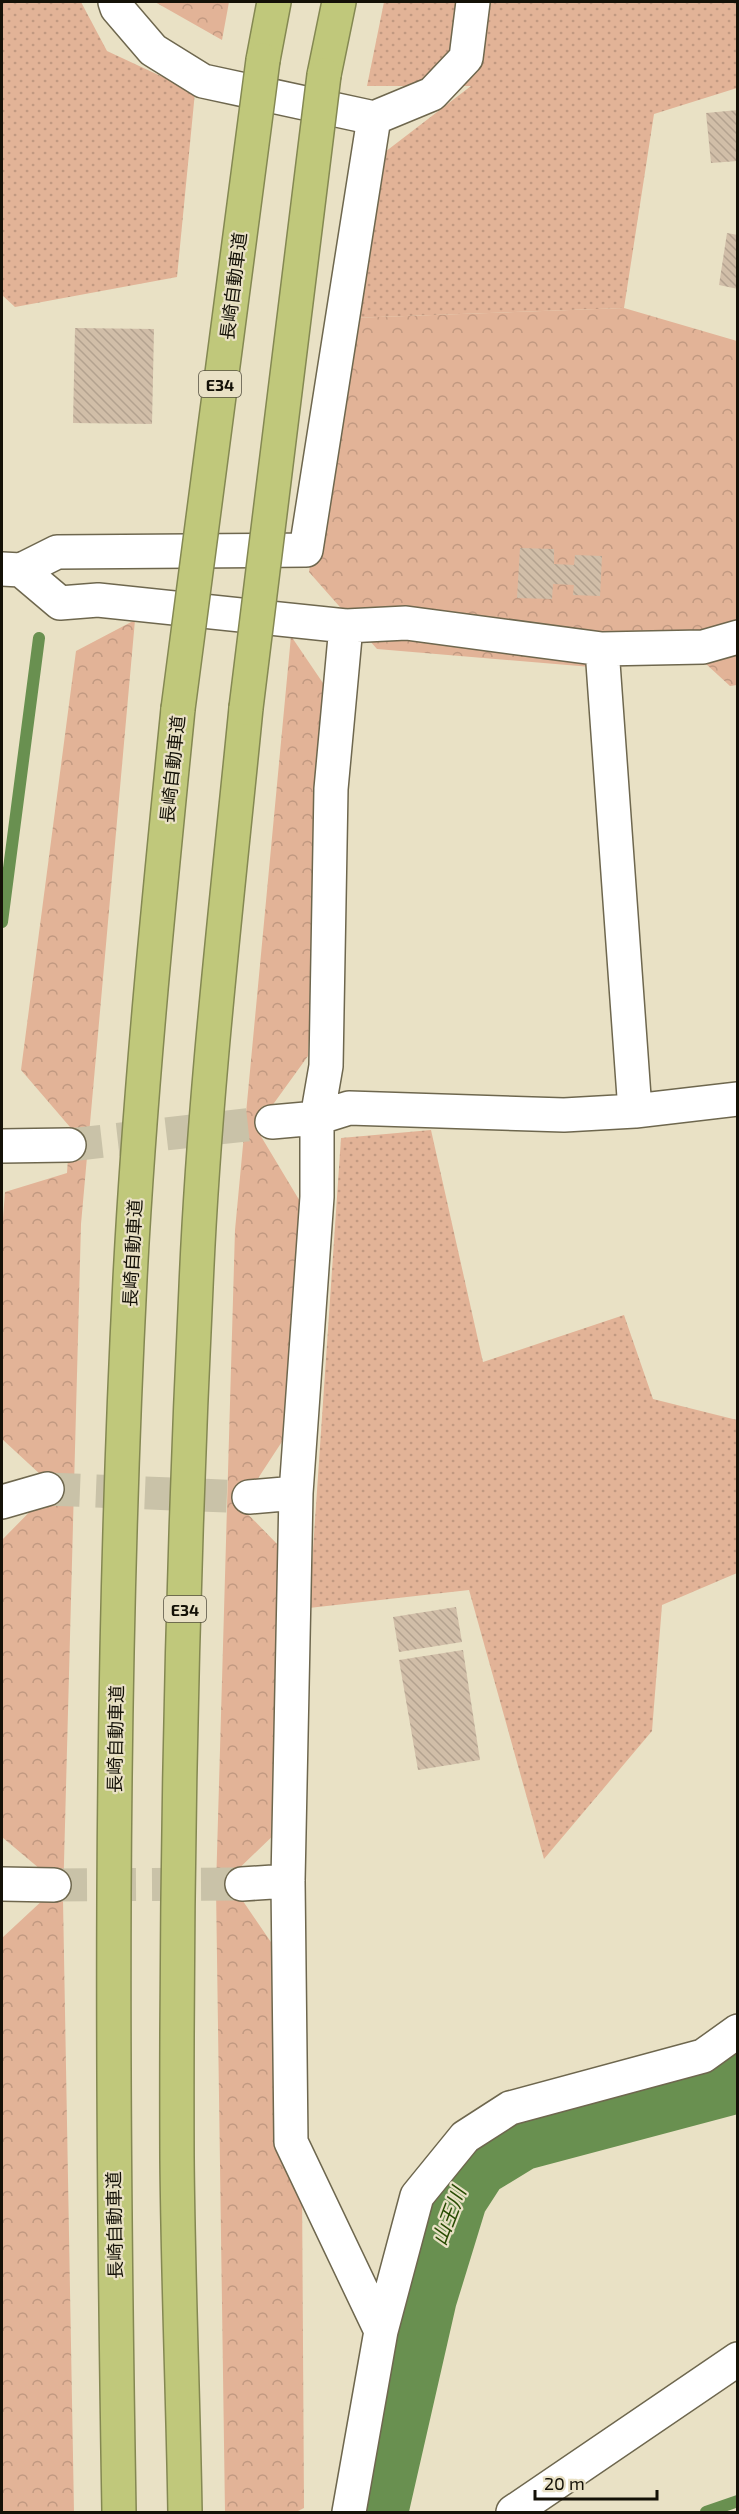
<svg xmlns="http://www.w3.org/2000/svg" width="739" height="2514" viewBox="0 0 739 2514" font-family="'Exo 2','Noto Sans JP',sans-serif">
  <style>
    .grass { fill: url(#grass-dots) }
    .forest { fill: url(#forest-crowns) }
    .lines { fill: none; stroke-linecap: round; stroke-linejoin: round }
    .stream { stroke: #699050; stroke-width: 12 }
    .river { stroke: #699050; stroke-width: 74 }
    .building { fill: url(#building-back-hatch) }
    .minor-tunnel { stroke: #c9c2a8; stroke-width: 33; stroke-dasharray: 33 16; stroke-linecap: butt }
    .minor-casing { stroke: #6e674e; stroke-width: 36 }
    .secondary-casing { stroke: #6e674e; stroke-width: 36 }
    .motorway-casing { stroke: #848852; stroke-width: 36 }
    .minor { stroke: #fff; stroke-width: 33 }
    .secondary { stroke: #fff; stroke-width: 33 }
    .motorway { stroke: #c0c87b; stroke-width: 33 }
    .motorway-bridge-casing { stroke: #848852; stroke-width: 36; stroke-linecap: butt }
    .motorway-bridge { stroke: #c0c87b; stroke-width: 33 }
    .labels { text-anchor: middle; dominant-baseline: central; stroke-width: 4.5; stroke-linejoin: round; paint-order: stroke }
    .shield { fill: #e9e1c5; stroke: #544f40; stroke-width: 1.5 }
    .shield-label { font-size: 16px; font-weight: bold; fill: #141107 }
    .street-label { font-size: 18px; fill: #141107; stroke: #e9e1c5 }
    .water-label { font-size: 20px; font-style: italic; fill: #274b02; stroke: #e9e1c5 }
  </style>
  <defs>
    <pattern id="grass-dots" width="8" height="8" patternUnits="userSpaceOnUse" patternTransform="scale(1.5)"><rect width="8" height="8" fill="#e2b397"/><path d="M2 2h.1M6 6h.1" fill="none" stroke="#c19981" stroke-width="1.8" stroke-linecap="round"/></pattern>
    <pattern id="forest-crowns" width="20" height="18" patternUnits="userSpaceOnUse" patternTransform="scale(1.5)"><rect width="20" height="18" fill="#e2b397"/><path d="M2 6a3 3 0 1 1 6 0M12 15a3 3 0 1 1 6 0" fill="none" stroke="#c19981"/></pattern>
    <pattern id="building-back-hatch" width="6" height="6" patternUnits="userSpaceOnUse" patternTransform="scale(1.5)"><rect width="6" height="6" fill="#d1bea8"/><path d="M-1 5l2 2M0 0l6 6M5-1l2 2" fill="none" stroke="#b3a28f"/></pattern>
  </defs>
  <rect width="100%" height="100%" fill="#e9e1c5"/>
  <path class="grass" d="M2,2H81L107,51L195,92L177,277L15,307L2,295Z
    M384,2H737V88L654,114L624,308L350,318L385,152L471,86H367Z
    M431,1130L483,1362L624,1315L653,1399L737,1420V1573L662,1605L652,1731L544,1859L469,1590L309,1608L341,1138Z"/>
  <path class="forest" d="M155,2H229L222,40Z
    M624,308L737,341V685L730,686L706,664L591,667L377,649L309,572L350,318Z
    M135,620L81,1224L63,1900L74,2512H2V1938L59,1885L2,1837V1540L54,1487L2,1439V1231L5,1192L67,1173L70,1127L21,1070L76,651Z
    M291,636L327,689L308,1056L256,1128L301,1203L285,1437L240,1506L280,1547L281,1828L228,1879L277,1951L274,2116L302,2181L304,2508L296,2512H225L216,1888L235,1230Z"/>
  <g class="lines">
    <path class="stream" d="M2,922L39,638
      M706,2512L738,2501"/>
    <path class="river" d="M371,2512L420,2297L451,2196L473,2162L519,2134L726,2079L738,2068"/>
  </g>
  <path class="building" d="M738,110V161L711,163L706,113Z
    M727,233L738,235V289L719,285Z
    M75,328L154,329L152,424L73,423Z
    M520,548L554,549V564L574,565L575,555L602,556L600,596L573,595L574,585L553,584L552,599L517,598Z
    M456,1607L462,1642L399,1652L393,1617Z
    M463,1650L480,1760L418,1770L399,1660Z"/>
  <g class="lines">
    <path class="minor-tunnel" d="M69,1145L272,1122
      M47,1489L249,1497
      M54,1885L242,1884"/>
    <g class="minor-casing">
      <path id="minor" d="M115,2L117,8L153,50L203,81L374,118L432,94L466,58L473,2
        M2,569L21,570L60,603L98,600L346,626L406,623L602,649L703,647L738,637
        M21,570L57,552L306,550L374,118
        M346,626L331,789L326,1066L317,1118V1197L296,1493L288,1881L291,2142L381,2331L349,2512
        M602,649L635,1111
        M272,1122L317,1118L349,1108L564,1115L635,1111L738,1099
        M2,1146L69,1145
        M249,1497L296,1493
        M2,1502L47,1489
        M2,1884L54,1885
        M242,1884L288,1881
        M381,2331L417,2196L465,2137L510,2108L703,2056L738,2031"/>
    </g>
    <g class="secondary-casing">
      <path id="secondary" d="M513,2512L738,2359"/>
    </g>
    <g class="motorway-casing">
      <path id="motorway" d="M263,60L274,2
        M324,75L339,2
        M119,2512C112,2101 109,1690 130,1279C140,1088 159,899 178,709
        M185,2512C183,2395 178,2276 177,2158C176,1868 182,1577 196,1287C204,1094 227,901 246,708"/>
    </g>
    <use href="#minor" class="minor"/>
    <use href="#secondary" class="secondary"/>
    <use href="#motorway" class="motorway"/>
    <g class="motorway-bridge-casing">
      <path id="motorway-bridge" d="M246,708L324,75
        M178,709L263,60"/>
    </g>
    <use href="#motorway-bridge" class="motorway-bridge"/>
  </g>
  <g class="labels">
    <g class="shield">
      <rect x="199" y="371" width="42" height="26" rx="4.5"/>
      <rect x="164" y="1596" width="42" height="26" rx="4.5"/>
    </g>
    <g class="shield-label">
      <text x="220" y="384">E34</text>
      <text x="185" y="1609">E34</text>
    </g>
    <g class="street-label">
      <text transform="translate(233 286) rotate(-83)">長崎自動車道</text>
      <text transform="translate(172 769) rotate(-84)">長崎自動車道</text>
      <text transform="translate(132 1253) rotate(-87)">長崎自動車道</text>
      <text transform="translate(115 1739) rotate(-89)">長崎自動車道</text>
      <text transform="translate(114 2225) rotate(-91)">長崎自動車道</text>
    </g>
    <g class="water-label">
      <text transform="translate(448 2216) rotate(-69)">山王川</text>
    </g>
  </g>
  <rect width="739" height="2514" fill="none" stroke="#141107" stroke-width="6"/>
  <path d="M535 2490v9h122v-9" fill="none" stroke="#141107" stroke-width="3"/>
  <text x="544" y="2490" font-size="18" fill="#141107" stroke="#e9e1c5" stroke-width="4.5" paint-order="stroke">20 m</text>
</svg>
